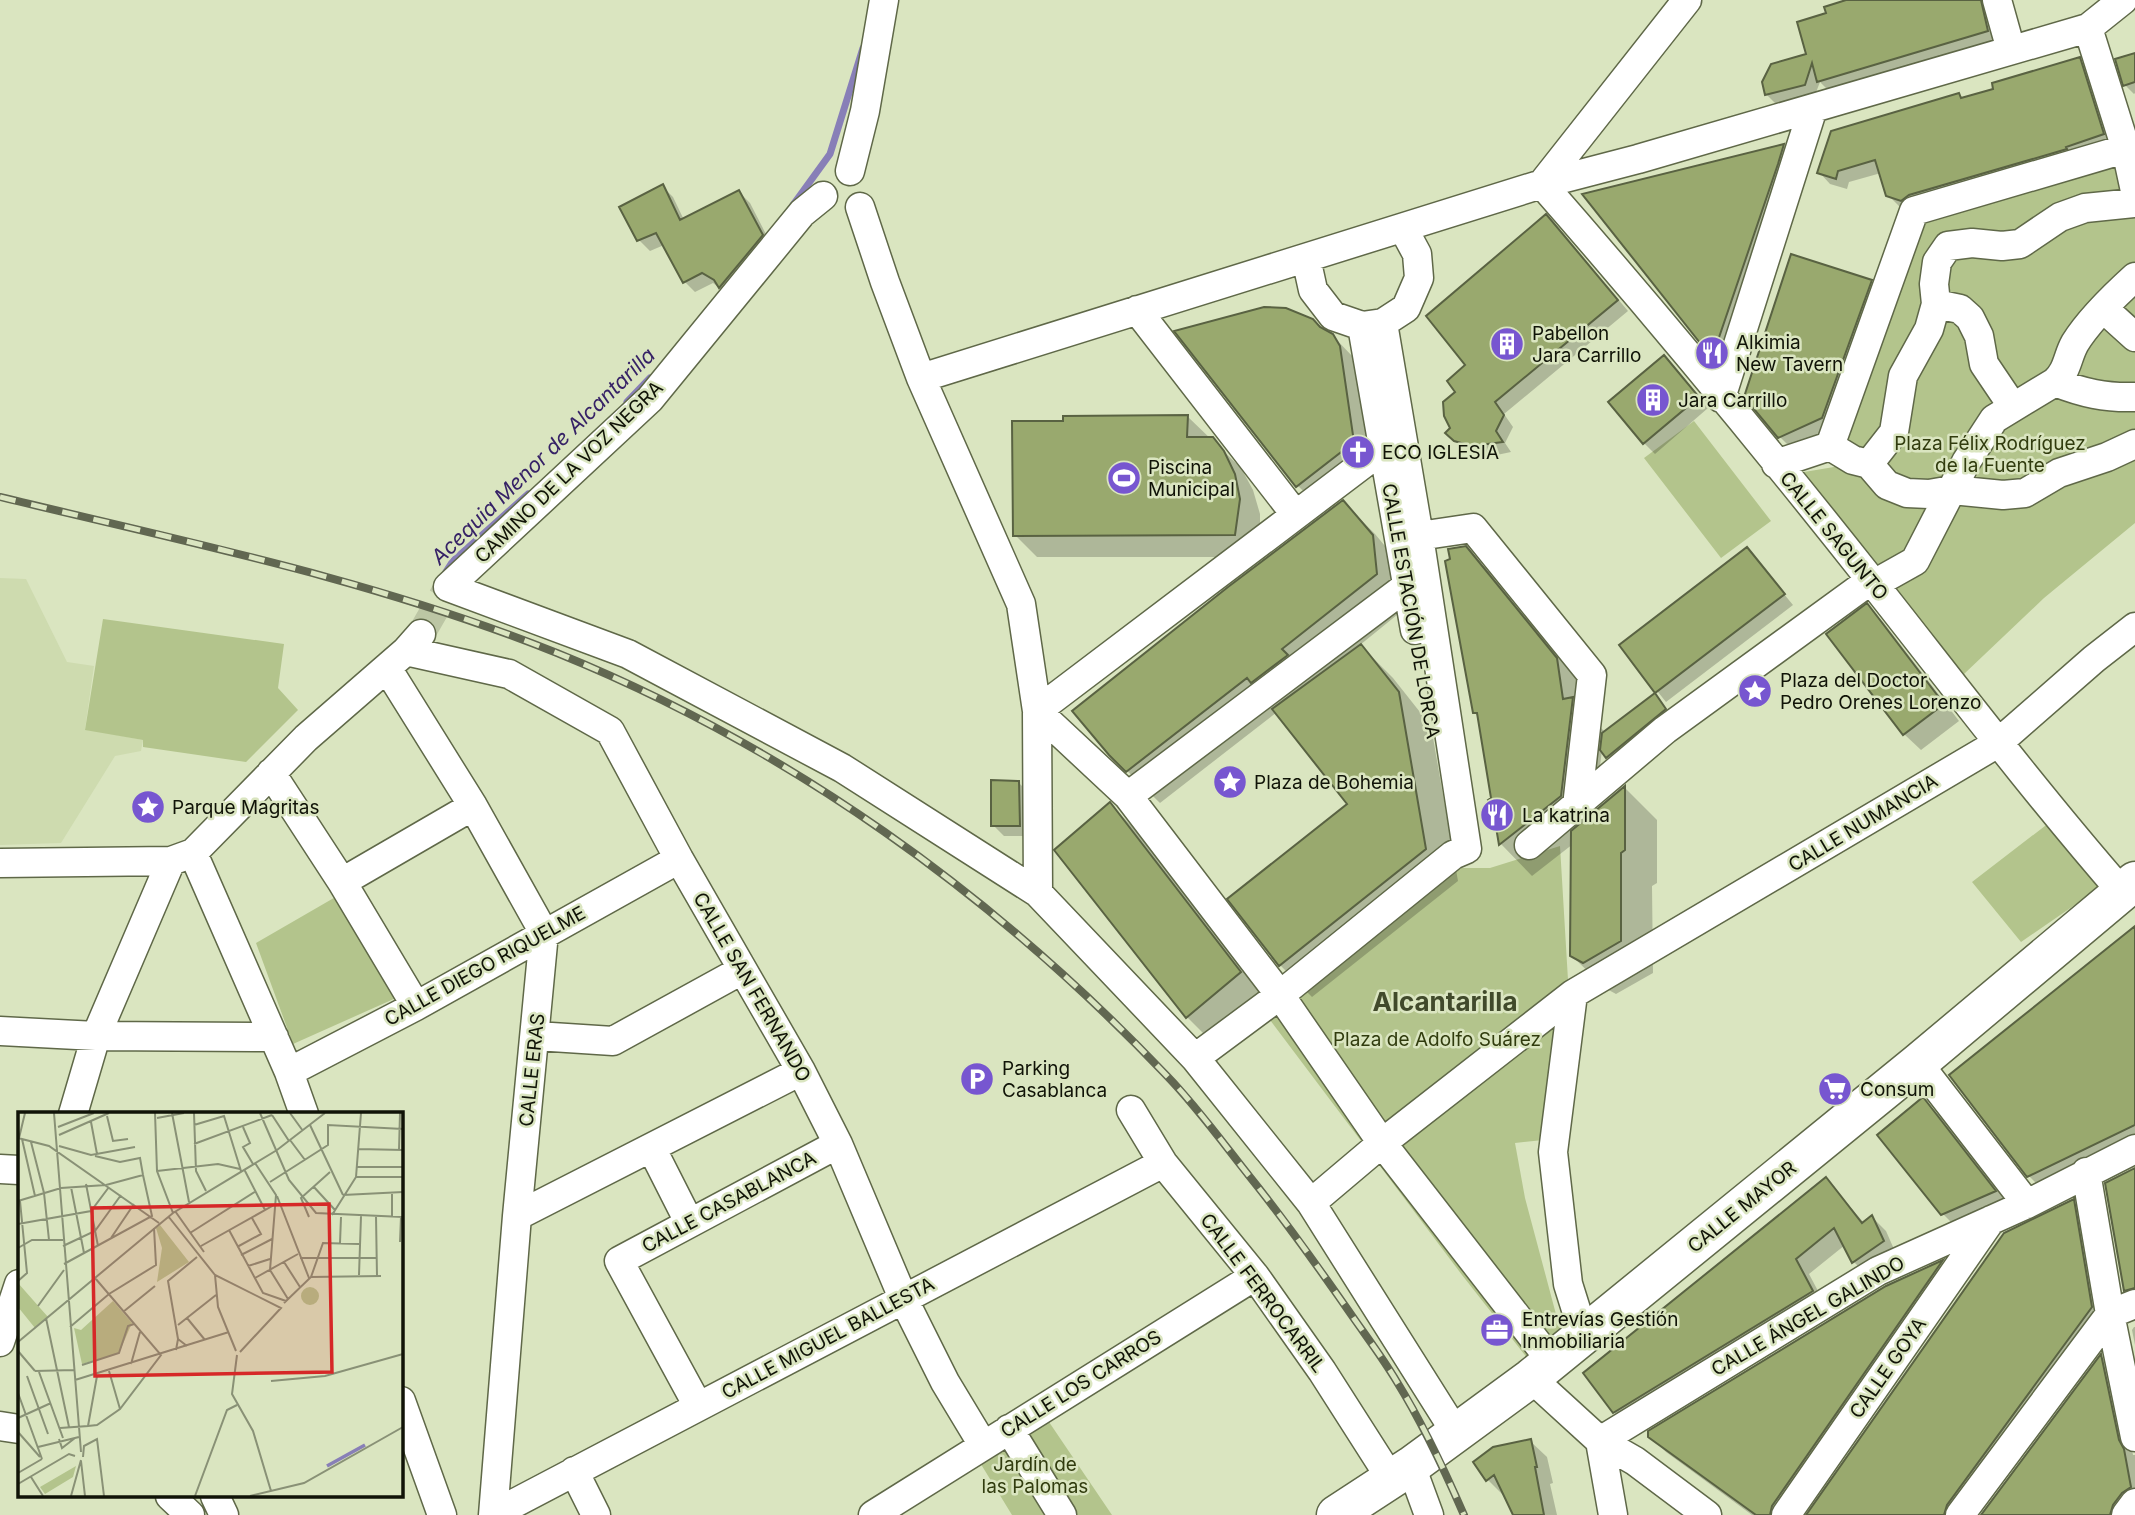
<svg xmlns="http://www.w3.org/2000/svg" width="2135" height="1515" viewBox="0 0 2135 1515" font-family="Inter,sans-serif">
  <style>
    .built { fill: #cedbaf }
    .green { fill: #b3c48c }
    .shadow { fill: #0003 }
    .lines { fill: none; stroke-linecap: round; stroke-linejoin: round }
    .stream { stroke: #887fb7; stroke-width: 7 }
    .building { fill: #99a96e; stroke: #596242; stroke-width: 2 }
    .street-tunnel { stroke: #bcc6a4; stroke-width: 28; stroke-dasharray: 28 14; stroke-linecap: butt }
    .street-casing { stroke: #5f6848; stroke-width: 31 }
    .secondary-casing { stroke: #5f6848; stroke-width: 41 }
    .street { stroke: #fff; stroke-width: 28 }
    .secondary { stroke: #fff; stroke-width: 38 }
    .rail-casing { stroke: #616751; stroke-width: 8 }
    .rail { stroke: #dae5c0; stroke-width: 5; stroke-dasharray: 16; stroke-linecap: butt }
    .labels { text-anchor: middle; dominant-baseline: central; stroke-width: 5; stroke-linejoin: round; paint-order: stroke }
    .poi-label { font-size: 19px; fill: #101307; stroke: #dae5c0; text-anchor: start }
    .park-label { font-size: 19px; fill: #313c0e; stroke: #dae5c0 }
    .street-label { font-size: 19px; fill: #101307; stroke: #dae5c0 }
    .water-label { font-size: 21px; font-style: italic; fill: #362266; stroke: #dae5c0 }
    .district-label { font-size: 26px; font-weight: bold; fill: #414a2b; stroke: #dae5c0 }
    .inset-river { fill: none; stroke: #887fb7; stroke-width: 3.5 }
    .inset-road { fill: none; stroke: #899176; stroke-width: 2 }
    .view { fill: #d62828; fill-opacity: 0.15; stroke: #d62828; stroke-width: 3.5 }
    .inset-edge { fill: none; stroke: #101307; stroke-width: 3.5 }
  </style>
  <rect width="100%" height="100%" fill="#dae5c0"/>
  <path class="built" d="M0,578L26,579L67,662L94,666L85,729L143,740L141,751L115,756L61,843L0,845Z"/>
  <path class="green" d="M2135,150V523L2044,598L1964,674L1798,473L1834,467L1914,211Z
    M1694,421L1771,521L1721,558L1644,458Z
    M103,619L284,644L278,688L298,710L246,762L143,747V740L85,730Z
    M2054,819L2108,882L2021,942L1972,882Z
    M1560,846L1568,980L1543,1140L1515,1143L1525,1198L1561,1333L1528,1359L1462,1275L1267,1016L1460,868H1490Z
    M339,895L396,998L293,1044L256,943Z
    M1049,1422L1112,1515H1012L979,1461Z"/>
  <path class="shadow" d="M1852,0H1993L1998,41L1829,91L1820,82L1815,95L1777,105L1766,94L1808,55L1828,15Z
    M2135,55V93L2134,94L2125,85Z
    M2079,59L2091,71L2114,146L1914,211L1900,207L1888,195L1881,173L1849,182L1847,189L1830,184L1819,172L1958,95L1963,99L1995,90Z
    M1784,145L1805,167L1734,377L1713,357L1585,195Z
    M662,186L673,197L684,220L739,192L750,203L772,246L731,297L713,283L695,292L684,281L664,245L650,251L639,240Z
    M1557,227L1628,311L1504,414L1513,427L1505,443L1511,452L1492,456L1467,451L1447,433L1453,428L1457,392L1468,366Z
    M1871,282L1891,302L1843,438L1800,457L1779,436Z
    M1307,318L1332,335L1354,358L1375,464L1320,507L1298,486Z
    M1675,368L1708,408L1655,454L1644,443Z
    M1187,416L1241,468L1253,490L1260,514V539L1256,557H1037L1015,535L1065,422Z
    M1343,502L1375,534L1404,569L1408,606L1360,645L1393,678L1431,726L1458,881L1312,997L1280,965L1350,805L1277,712L1160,803L1110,754Z
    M1465,548L1498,580L1589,692L1593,720L1605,732L1656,695L1670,714L1612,762L1602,750L1594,814L1625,788L1657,820V883L1652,886L1653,973L1616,994L1605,988L1572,956L1573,844L1532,876L1501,844L1480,718L1474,712Z
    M1747,549L1793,605L1666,702L1621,646Z
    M1867,606L1883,622L1959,721L1921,750L1904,734Z
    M1018,782L1029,793L1030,836H1004L993,825Z
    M1110,804L1148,842L1272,1005L1219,1049L1187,1017Z
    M2135,928V1152L2047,1194L2028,1175Z
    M1923,1099L1945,1121L2016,1213L1965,1236L1943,1214Z
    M1826,1179L1864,1223L1872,1217L1886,1231L1897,1256L1867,1275L1853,1261L1845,1245L1809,1274L1826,1306L1629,1426L1614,1412L1585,1373Z
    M2073,1201L2088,1216L2106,1323L1965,1515H1808Z
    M1943,1262L1958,1277L1793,1515H1752L1666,1452L1650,1436L1887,1287Z
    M2134,1327H2135V1345L2132,1330Z
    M2101,1356L2116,1371L2133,1455H2135V1511L2132,1515H1983Z
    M1530,1441L1547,1457L1553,1483L1550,1484L1557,1515H1515L1505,1495L1504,1496L1488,1480L1475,1462Z"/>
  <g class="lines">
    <path class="stream" d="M793,205L830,154L863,48
      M627,402L650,378
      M446,572L453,561L528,494"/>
  </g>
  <path class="building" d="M1846,0H1981L1988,31L1817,82L1812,63L1805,85L1765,95L1762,82L1771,64L1806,54L1797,22L1826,13L1824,7Z
    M2135,53V82L2123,86L2115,59Z
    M2080,57L2104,134L2066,147L2067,149L1909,195L1901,201L1886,196L1875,160L1838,171L1836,179L1817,173L1831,131L1959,93L1961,98L1993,89L1992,83Z
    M1784,144L1778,164L1712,358L1582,194Z
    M663,184L680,220L739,190L763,235L719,288L714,280L702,273L683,283L656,233L637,241L619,207Z
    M1546,214L1618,300L1495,402L1504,415L1496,431L1503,442L1472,446L1454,441L1445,433L1450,428L1444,416L1443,402L1455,392L1447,381L1465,365L1426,316Z
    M1791,254L1872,280L1822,418L1778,438L1744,397Z
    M1264,307L1286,308L1313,319L1320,327L1333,334L1340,346L1354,442L1296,487L1174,331Z
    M1664,355L1699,397L1643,444L1608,402Z
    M1188,415L1187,437H1213L1224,451L1235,474L1240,499L1235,535L1013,536L1012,421H1063V416Z
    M1343,500L1373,535L1377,574L1282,649L1288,655L1251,683L1247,678L1126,772L1109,755L1072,711L1228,587Z
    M1466,546L1557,658L1563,699L1573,697L1561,796L1499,845L1493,809L1488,800L1491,798L1477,713H1473L1445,561L1450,559L1448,549Z
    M1747,547L1785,594L1655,693L1619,645Z
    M1867,603L1944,704L1903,735L1826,634Z
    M1361,644L1399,692L1426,849L1279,966L1227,899L1347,804L1272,709Z
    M1655,693L1666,709L1606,758L1600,750L1602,733Z
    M991,780L1019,781L1020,826H991Z
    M1625,786V850L1621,853V941L1583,963L1570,956L1571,831Z
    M1110,802L1241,972L1186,1018L1054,850Z
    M2135,926V1125L2027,1177L1949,1075Z
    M1923,1097L1996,1191L1941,1215L1877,1135Z
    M2135,1168V1288L2124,1291L2105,1183Z
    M1826,1177L1862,1223L1872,1215L1884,1241L1852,1263L1834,1228L1796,1259L1813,1291L1613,1413L1583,1373Z
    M2074,1199L2092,1307L1947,1505L1944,1515H1806L2004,1233Z
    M1943,1260L1772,1506L1770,1515H1756L1648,1437V1431L1886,1286Z
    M2101,1354L2119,1440L2124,1449L2131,1487L2122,1493L2113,1505L2110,1515H1981Z
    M1531,1439L1537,1467H1535L1544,1515H1513L1494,1475L1486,1481L1473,1462L1493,1447Z"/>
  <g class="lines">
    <path class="street-tunnel" d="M421,634L448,587"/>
    <g class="street-casing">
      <path id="street" d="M1687,0L1542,184C1655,313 1764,445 1870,579C1953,684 2034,791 2122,892
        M1997,0L2011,50
        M2088,28L2126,149L2135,191
        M850,171L865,111L884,0
        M823,196L802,213L650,399L448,587L628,654L842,768L1038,893L1195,1058L1311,1203L1456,1433
        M860,207L885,282L921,378L1021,604L1037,711L1038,893
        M1306,258L1313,290L1333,316L1362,326L1383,323L1406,308L1419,278L1417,254L1403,228
        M1936,304L1960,309L1970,318L1979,336L1984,364L2013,407
        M2104,309L2135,337
        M1137,310L1295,514
        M1362,326L1415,630
        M921,378L1542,184L1638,159L2088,28L2123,0
        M2055,382C2068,370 2067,357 2075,343C2090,319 2114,296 2135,277
        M1721,398L1813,108
        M1830,446L1853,460L1869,464L1887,485L1907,493L1929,494L1952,490L2003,495L2025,493L2059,473L2107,457L2135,444
        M1383,449L1037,711L1128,796L1280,995L1382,1143L1552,1362
        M1776,464L1830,446L1914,211L2135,146
        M1869,464L1894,432L1903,376L1929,329L1936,304L1934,284L1937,262L1948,246L1972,243L2002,246L2020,244L2060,217L2085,208L2135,203
        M1419,536L1473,528L1592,675L1577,806
        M1874,584L1915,561L1966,462L1994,419L2055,382C2083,393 2105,398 2135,397
        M406,651L509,674L610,731L679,859L801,1071L838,1144L903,1298L945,1382L983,1445
        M387,668L473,806L544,933L517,1216L493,1515
        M271,773L342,882L416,1006
        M1128,796L1407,586
        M1529,845L1665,730L1871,580
        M193,853L289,1072L304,1114
        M0,863L171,861
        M342,882L473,806
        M1573,994L1553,1152L1568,1284L1584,1335
        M0,1031L96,1036L274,1037
        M536,1036L613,1041L742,970
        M1195,1058L1280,995L1453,855L1467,849L1419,536L1383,323
        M1918,1063L2027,1204
        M289,1072L416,1006L679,859
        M1131,1110L1163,1163L1255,1276L1322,1371L1391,1479
        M73,1114L96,1036L171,861L193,853L306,738L406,651L421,634
        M652,1149L689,1222
        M0,1169L19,1170
        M2086,1172L2110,1314L2135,1437
        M1311,1203L1382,1143L1573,994L1998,743L2094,659L2135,627
        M517,1216L801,1071
        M0,1342L19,1284
        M1531,1378L1600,1441L1635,1461L1707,1515
        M401,1401L442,1515
        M698,1406L619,1261L838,1144
        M0,1426L19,1429
        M1009,1429L1062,1515
        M1411,1466L1429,1515
        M574,1471L596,1515
        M170,1496L190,1515
        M215,1496L224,1515
        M494,1514L1163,1163
        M873,1515L1255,1276
        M1613,1515L1600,1441L1878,1271L2027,1204L2135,1149
        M1786,1515L1991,1220
        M1960,1515L2110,1314L2135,1304
        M2126,1515L2135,1503"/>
    </g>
    <g class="secondary-casing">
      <path id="secondary" d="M1336,1515L1411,1466L1531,1378L1918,1063L2135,881"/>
    </g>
    <use href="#street" class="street"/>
    <use href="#secondary" class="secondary"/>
    <g class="rail-casing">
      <path id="rail" d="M0,497C187,542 378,581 557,653C789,747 995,895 1167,1076C1197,1107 1223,1143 1250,1177C1287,1223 1321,1271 1355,1320C1369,1340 1384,1360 1397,1382C1423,1424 1444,1469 1464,1515"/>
    </g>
    <use href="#rail" class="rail"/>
  </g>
  <defs>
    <g id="building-disc" transform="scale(1.75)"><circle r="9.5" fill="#7756d0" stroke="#dae5c0"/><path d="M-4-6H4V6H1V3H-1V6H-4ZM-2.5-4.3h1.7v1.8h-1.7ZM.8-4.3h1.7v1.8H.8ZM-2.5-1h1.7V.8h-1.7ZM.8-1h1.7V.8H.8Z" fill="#fff"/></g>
    <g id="restaurant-disc" transform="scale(1.75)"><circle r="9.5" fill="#7756d0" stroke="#dae5c0"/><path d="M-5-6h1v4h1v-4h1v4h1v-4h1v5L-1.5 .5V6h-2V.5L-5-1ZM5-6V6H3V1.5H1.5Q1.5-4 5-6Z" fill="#fff"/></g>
    <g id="church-disc" transform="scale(1.75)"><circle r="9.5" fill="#7756d0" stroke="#dae5c0"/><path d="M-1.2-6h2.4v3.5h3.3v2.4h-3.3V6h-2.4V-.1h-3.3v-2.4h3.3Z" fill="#fff"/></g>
    <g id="stadium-disc" transform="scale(1.75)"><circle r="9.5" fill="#7756d0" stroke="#dae5c0"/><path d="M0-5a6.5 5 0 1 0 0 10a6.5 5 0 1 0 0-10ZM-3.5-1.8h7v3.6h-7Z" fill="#fff"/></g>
    <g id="sight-disc" transform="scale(1.75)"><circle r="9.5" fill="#7756d0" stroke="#dae5c0"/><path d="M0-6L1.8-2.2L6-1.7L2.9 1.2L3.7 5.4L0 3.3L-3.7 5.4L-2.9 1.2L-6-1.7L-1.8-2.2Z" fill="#fff"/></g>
    <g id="parking-disc" transform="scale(1.75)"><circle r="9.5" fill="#7756d0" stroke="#dae5c0"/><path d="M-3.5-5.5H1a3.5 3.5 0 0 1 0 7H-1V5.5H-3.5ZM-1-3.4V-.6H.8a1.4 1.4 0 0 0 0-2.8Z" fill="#fff"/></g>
    <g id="supermarket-disc" transform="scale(1.75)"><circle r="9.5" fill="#7756d0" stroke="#dae5c0"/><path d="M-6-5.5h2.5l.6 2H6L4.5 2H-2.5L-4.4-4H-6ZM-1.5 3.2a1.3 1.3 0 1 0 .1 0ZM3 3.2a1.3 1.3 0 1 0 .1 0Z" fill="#fff"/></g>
    <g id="office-disc" transform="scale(1.75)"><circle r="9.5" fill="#7756d0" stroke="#dae5c0"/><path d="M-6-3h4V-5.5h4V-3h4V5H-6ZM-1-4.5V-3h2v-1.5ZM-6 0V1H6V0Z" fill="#fff"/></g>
  </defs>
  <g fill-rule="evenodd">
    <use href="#building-disc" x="1507" y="344"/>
    <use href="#restaurant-disc" x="1712" y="353"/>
    <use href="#building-disc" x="1653" y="400"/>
    <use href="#church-disc" x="1358" y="452"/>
    <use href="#stadium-disc" x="1124" y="478"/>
    <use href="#sight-disc" x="1755" y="691"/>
    <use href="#sight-disc" x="1230" y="782"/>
    <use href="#sight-disc" x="148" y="807"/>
    <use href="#restaurant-disc" x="1497" y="815"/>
    <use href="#parking-disc" x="977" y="1079"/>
    <use href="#supermarket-disc" x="1835" y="1089"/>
    <use href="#office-disc" x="1497" y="1330"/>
  </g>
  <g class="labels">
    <g class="poi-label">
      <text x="1532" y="333">Pabellon<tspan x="1532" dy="22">Jara Carrillo</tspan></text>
      <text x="1736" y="342">Alkimia<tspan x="1736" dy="22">New Tavern</tspan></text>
      <text x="1678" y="400">Jara Carrillo</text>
      <text x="1382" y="452">ECO IGLESIA</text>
      <text x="1148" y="467">Piscina<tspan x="1148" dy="22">Municipal</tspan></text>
      <text x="1780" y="680">Plaza del Doctor<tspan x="1780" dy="22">Pedro Orenes Lorenzo</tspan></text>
      <text x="1254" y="782">Plaza de Bohemia</text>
      <text x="172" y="807">Parque Magritas</text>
      <text x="1522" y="815">La katrina</text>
      <text x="1002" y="1068">Parking<tspan x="1002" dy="22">Casablanca</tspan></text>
      <text x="1860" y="1089">Consum</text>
      <text x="1522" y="1319">Entrevías Gestión<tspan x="1522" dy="22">Inmobiliaria</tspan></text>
    </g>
    <g class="park-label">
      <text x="1990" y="443">Plaza Félix Rodríguez<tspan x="1990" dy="22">de la Fuente</tspan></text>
      <text x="1437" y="1039">Plaza de Adolfo Suárez</text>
      <text x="1035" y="1464">Jardín de<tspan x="1035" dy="22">las Palomas</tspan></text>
    </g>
    <g class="street-label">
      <text transform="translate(569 472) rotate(-44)">CAMINO DE LA VOZ NEGRA</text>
      <text transform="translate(1834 536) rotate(51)">CALLE SAGUNTO</text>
      <text transform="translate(1411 611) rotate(80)">CALLE ESTACIÓN DE LORCA</text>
      <text transform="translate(1863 823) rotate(-31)">CALLE NUMANCIA</text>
      <text transform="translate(485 966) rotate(-29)">CALLE DIEGO RIQUELME</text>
      <text transform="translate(752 987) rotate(60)">CALLE SAN FERNANDO</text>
      <text transform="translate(532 1070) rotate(-84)">CALLE ERAS</text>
      <text transform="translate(729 1202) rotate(-28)">CALLE CASABLANCA</text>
      <text transform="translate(1742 1207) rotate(-39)">CALLE MAYOR</text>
      <text transform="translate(1263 1293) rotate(53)">CALLE FERROCARRIL</text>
      <text transform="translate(1808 1316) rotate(-30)">CALLE ÁNGEL GALINDO</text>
      <text transform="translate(828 1338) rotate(-28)">CALLE MIGUEL BALLESTA</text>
      <text transform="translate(1888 1368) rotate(-55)">CALLE GOYA</text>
      <text transform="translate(1081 1384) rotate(-32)">CALLE LOS CARROS</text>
    </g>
    <g class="water-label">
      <text transform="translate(543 456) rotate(-44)">Acequia Menor de Alcantarilla</text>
    </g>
    <g class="district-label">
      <text x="1445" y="1001">Alcantarilla</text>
    </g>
  </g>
  <g transform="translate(18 1112)">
    <rect width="385" height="385" fill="#dae5c0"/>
    <path d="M142,113L171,150L139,170L144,136L138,116ZM0,171L30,205L17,216L0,195ZM283 184a9 9 0 1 1 18 0a9 9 0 1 1-18 0ZM95,189L114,211L101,241L64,252L56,216L63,218ZM58,354L55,365L27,382L22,375Z" fill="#b3c48c"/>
    <path class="inset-river" d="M309,354L347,333"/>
    <path class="inset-road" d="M36,1L63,340M137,1L139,59L155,101M154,1L171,90M176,1L178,59L188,79M242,1L271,68L298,101L385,105M272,1L285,19M254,3L271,29M89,4L95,29L110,27M139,6L166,1M73,10L79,42M176,13L206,4L223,59M292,13L325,83M40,15L76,1M225,15L232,31L225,35L235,52M41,23L91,1M0,26L31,34L141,111M1,26L7,1M4,27L17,84M272,28L287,48M13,30L26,81L31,128M176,32L254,3M41,34L73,43L117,35M340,37L385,38M381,38L382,1M77,44L102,50L122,46L125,63M237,51L258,83L252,158L270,187M339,55H385M226,57L247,98M139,59L200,52L222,57M338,65H385M252,70L310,33V13L385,17M68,72L80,134M295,74L317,98M53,75L66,141M374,82V105M325,83L385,80M259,84L291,166M0,89L43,76L88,73L125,63L134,104L46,152M157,99L186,140M314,103L338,65L343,1M150,104L197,163L263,196L222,240M358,104L359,164M291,105L283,86L312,60M0,112L73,99L91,75M211,118L245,181L268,189M172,121L238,79M93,126L116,92M382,130L383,105M322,131L323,105M45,134L77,119L103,83M183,134L256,93M219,135L243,122L234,106M0,136L14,128H45M223,143L254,127M282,146H358M266,150L282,175M230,154L252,147M197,163L200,195L218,239M341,163L343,104M293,165L363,164M237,166L280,142M0,169L9,161L2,89M266,191L293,165L305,131L341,132M20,194L46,158M105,200L137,174M28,206L51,315M169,206L187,228M160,213L198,183M52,215L91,182L138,153L136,116M160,227L150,169L179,145M0,230L155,101L259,38L307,1M158,238L160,227L169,234M0,239L17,259M219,243L214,282L235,319L253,379M113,252L122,220M64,253L101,241L110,214L116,212M17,259L56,258M91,259L102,297M21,260L45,326M9,264L30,322M57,268L211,220M253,269L307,264L385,242M0,281L24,347M0,306L33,291M70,314L79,313L102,297L143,243L77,166M42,316L70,314L79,264M0,320L22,345M41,327L44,336L57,326M20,335L61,325M65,345L66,334L79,327L86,384M63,349L67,384M0,361L24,347M13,365L25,384M0,372L51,342L57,344M53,384L63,348M177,384L209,298L219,293M232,384L286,371L385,315"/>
    <path class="view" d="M311,92L314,260L77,264L74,96Z"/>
    <rect width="385" height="385" class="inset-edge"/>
  </g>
</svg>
